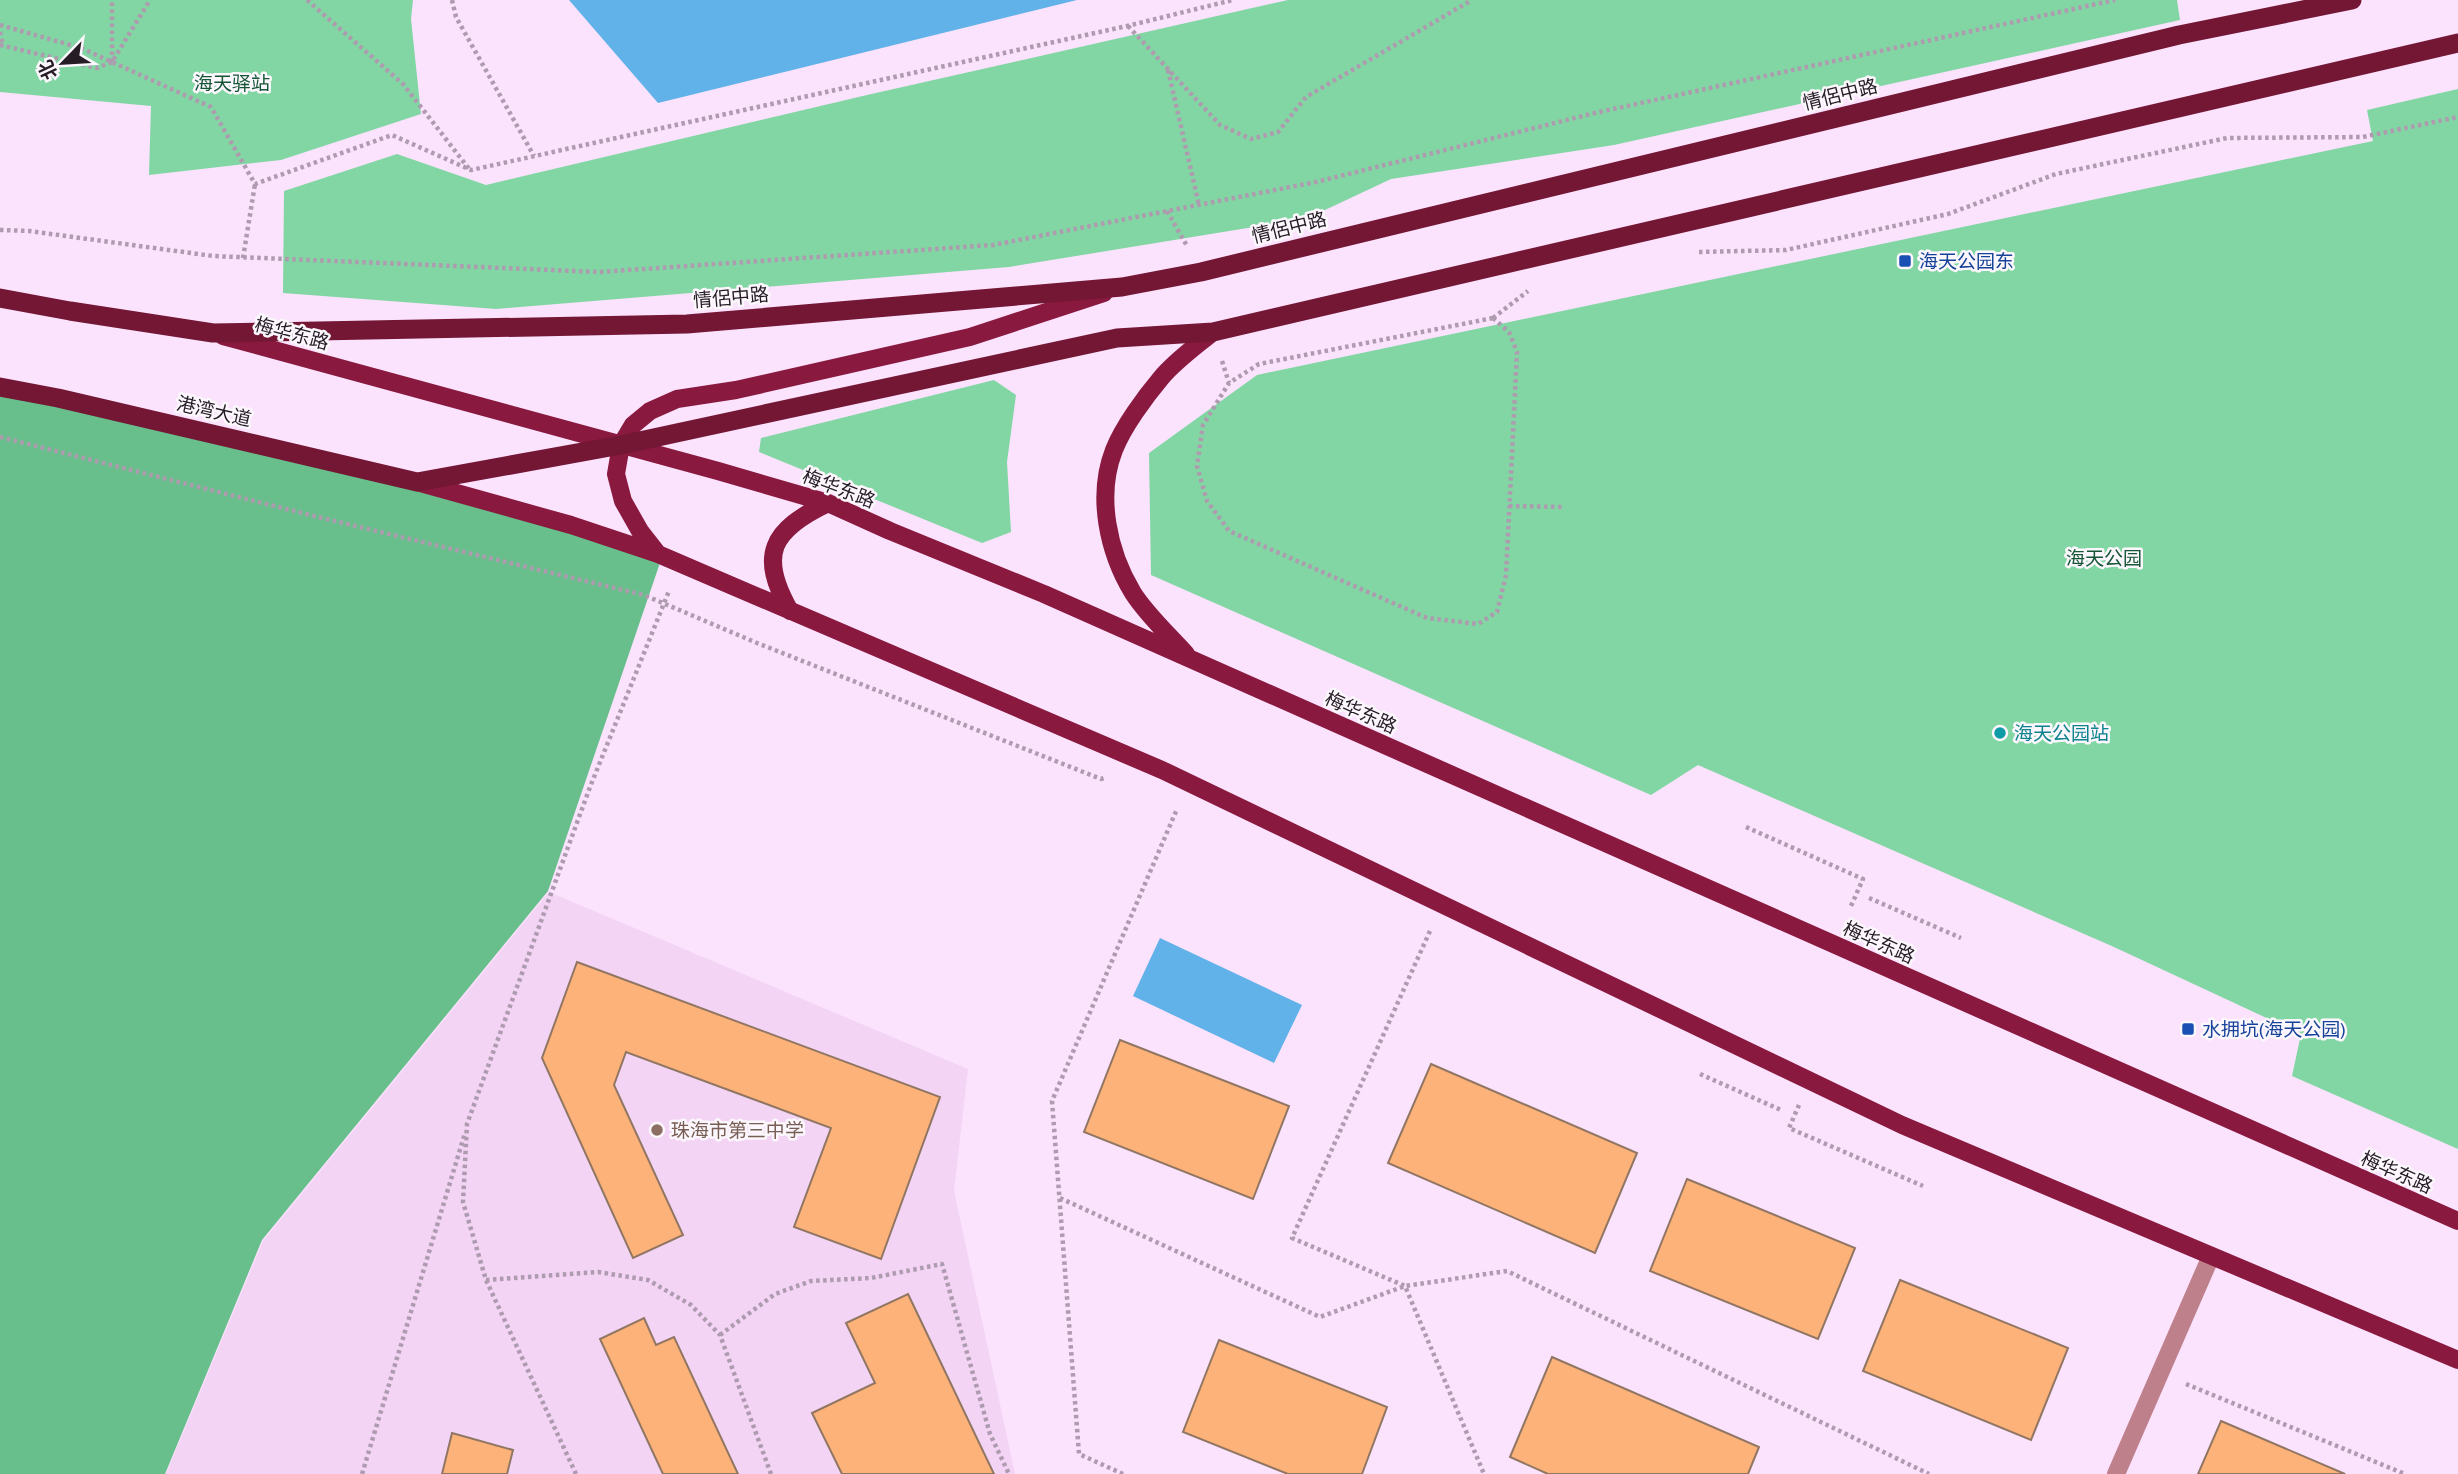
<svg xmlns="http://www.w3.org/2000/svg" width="2458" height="1474" viewBox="0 0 2458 1474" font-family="'Archivo Narrow','Noto Sans SC',sans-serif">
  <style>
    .built { fill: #f3d4f5 }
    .green { fill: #82d6a3 }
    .forest { fill: #68bf8c }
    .water { fill: #60b2e9 }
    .building { fill: #fdb279; stroke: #917663; stroke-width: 2 }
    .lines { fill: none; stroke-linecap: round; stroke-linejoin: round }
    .path { stroke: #ae9baf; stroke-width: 4.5; stroke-dasharray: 3.5 3.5; stroke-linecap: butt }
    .service { stroke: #be808b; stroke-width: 18 }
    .primary { stroke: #89193e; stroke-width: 18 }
    .trunk { stroke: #731734; stroke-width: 19 }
    .transit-dot { fill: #1a4fb4; stroke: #fcf7fc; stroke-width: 2.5 }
    .culture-dot { fill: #0f9aa8; stroke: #fcf7fc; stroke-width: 2.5 }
    .education-dot { fill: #8d6e63; stroke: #fcf7fc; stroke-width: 2.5 }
    .labels { text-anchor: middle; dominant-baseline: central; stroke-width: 5; stroke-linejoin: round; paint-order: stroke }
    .park-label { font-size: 19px; fill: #145635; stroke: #fcf7fc }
    .street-label { font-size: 19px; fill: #251c26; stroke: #fcf7fc }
    .transit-label { font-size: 19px; fill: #164399; stroke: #fcf7fc; text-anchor: start }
    .culture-label { font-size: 19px; fill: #0d838f; stroke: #fcf7fc; text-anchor: start }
    .education-label { font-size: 19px; fill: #785e54; stroke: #fcf7fc; text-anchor: start }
  </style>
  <rect width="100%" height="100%" fill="#fbe2fd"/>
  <path class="built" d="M549,892L968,1069L954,1191L1015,1474H166L263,1241Z"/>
  <path class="green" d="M0,0H413L411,19L421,114L281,160L149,175L151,106L0,92Z
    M1288,0H2177L2180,20L1614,145L1391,179L1308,218L1009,267L496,309L283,293L284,191L397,154L486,185L867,95Z
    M2458,89V1149L2292,1076L2301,1034L2114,947L1698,765L1651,795L1151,575L1149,453L1257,375L2373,141L2367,110Z
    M994,380L1016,395L1007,462L1011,532L982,543L759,452L761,438Z"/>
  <path class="forest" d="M0,387L417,482L662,557L548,891L262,1240L165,1474H0Z"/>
  <path class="water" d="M569,0H1077L658,103Z
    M1160,938L1302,1005L1274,1063L1133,996Z"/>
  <path class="building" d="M577,962L940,1097L881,1259L794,1227L831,1128L626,1052L614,1085L683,1235L633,1258L542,1058Z
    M1120,1040L1289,1106L1253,1199L1084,1132Z
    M1431,1064L1637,1153L1595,1253L1388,1163Z
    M1687,1179L1855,1248L1818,1339L1650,1271Z
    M1900,1280L2068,1348L2031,1440L1863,1371Z
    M908,1294L994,1474H842L812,1413L875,1383L846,1323Z
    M644,1318L656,1345L674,1337L738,1474H663L600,1339Z
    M1219,1340L1387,1407L1362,1474H1288L1183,1432Z
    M1552,1357L1759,1447L1748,1474H1548L1510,1457Z
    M2221,1421L2345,1474H2198Z
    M452,1433L513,1450L507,1474H442Z"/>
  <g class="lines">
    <path class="path" d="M307,0L403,84L470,170
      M452,0L456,17L534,156
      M0,25L81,48L211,107L255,184L392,135L471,170L1127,26L1233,0
      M1128,26L1220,125L1251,139L1278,132L1306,97L1472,0
      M0,32L3,46
      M0,45L97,68L112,62L150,0
      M112,62V0
      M1168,70L1199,205
      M1167,211L1187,246
      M0,230L29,231L213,256L600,272L993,245L1316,182L1595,113L2115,0
      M1699,252L1786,250L1948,214L2056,174L2227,138L2363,137L2458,117
      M243,258L255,184
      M1493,318L1509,332L1517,352L1506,575L1497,612L1478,624L1427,618L1229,531L1207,501L1197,466L1203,425L1229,383L1259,364Z
      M1493,318L1528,291
      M1222,361L1229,383
      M0,437L322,518L644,595L757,643L1101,779L1104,778
      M1509,506L1565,507
      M1746,827L1863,879L1851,906
      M1869,898L1961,938
      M1430,931L1292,1238L1405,1286L1484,1474
      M1700,1074L1781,1110
      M1799,1105L1789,1128L1923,1186
      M1060,1198L1320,1317L1405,1286L1507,1271L1929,1474
      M486,1280L598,1272L648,1280L691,1305L720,1335L771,1474
      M720,1335L775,1294L811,1281L871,1278L942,1264L990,1434L1009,1474
      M2186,1384L2405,1474
      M362,1474L465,1133
      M576,1474L486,1280L463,1202L467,1124L590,787L669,591
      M1123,1474L1079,1454L1052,1101L1177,809"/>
    <path class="service" d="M2116,1474L2211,1256"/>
    <path class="primary" d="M223,336L718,471L828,503L890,531L1044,594L2458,1221
      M417,482L571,525L658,554L1162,770L1902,1125L2458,1360
      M658,554L640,531L623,501L616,474L621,445L633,425L650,411L677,399L736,390L970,337L1104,293
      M790,611C758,555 771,530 828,503
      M1186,654C1169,635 1147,615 1133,593C1108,552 1096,496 1114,450C1123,427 1145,397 1161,378C1175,361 1196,346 1213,332"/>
    <path class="trunk" d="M0,298L70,311L213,333L687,324L1122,287L1201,272L2179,35L2352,0
      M0,387L58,398L417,482L621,445L1117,338L1213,332L2458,43"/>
  </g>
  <g class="transit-dot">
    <rect x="1898" y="254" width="14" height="14" rx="3.5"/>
    <rect x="2181" y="1022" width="14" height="14" rx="3.5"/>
  </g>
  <circle class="culture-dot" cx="2000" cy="733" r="7"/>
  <circle class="education-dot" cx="657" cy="1130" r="7"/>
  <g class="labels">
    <g class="park-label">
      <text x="232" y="83">海天驿站</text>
      <text x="2104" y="558">海天公园</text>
    </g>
    <g class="street-label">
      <text transform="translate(1840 94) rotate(-14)">情侶中路</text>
      <text transform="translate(1289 227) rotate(-14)">情侶中路</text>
      <text transform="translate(731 297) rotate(-5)">情侶中路</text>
      <text transform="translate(292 333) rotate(15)">梅华东路</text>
      <text transform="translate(214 411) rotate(13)">港湾大道</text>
      <text transform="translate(839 488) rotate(21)">梅华东路</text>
      <text transform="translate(1361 712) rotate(24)">梅华东路</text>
      <text transform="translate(1879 942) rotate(24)">梅华东路</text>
      <text transform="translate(2397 1172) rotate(24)">梅华东路</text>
    </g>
    <g class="transit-label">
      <text x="1919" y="261">海天公园东</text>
      <text x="2202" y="1029">水拥坑(海天公园)</text>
    </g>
    <g class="culture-label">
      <text x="2014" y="733">海天公园站</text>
    </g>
    <g class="education-label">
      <text x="671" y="1130">珠海市第三中学</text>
    </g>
  </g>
  <g transform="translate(63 63) rotate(245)" stroke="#fcf7fc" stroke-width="5" paint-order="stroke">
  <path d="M0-5L12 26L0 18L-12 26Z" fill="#251c26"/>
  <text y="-10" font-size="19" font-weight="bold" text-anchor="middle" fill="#251c26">北</text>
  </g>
</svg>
